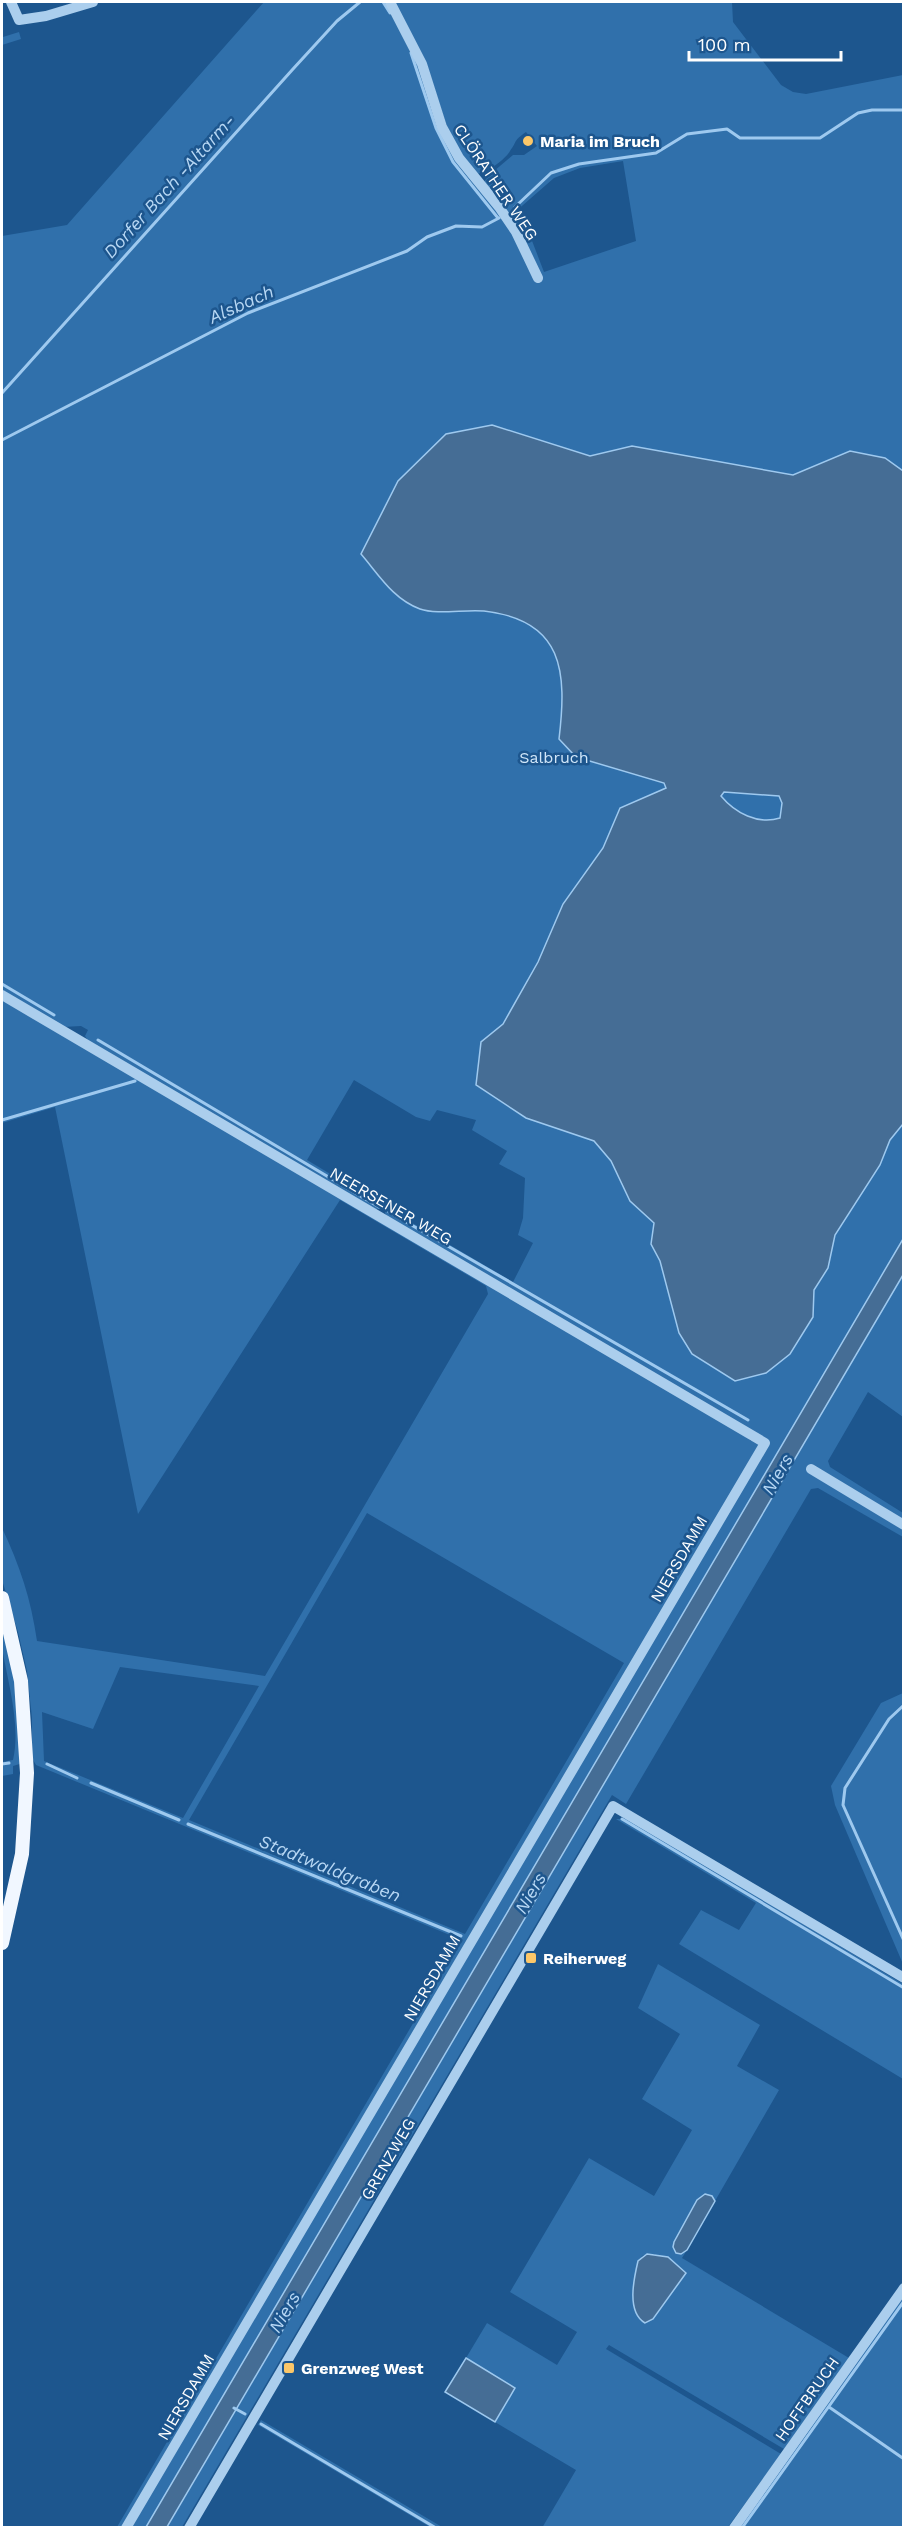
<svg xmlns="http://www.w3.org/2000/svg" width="905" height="2529" viewBox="0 0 905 2529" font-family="'Work Sans',sans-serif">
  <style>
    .green { fill: #3070ab; fill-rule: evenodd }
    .water { fill: #456d95; stroke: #9ec9ef; stroke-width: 1.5; fill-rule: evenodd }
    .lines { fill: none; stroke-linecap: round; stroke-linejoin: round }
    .stream { stroke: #9ec9ef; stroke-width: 3 }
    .minor { stroke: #abceed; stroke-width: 10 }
    .major { stroke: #f1f7ff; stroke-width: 14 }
    .poi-dot { fill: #fcc769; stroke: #1d568e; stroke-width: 2 }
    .labels { text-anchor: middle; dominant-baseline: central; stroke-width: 5; stroke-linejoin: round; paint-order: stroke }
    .poi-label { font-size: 16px; font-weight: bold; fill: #fff; stroke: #1d568e; text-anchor: start }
    .street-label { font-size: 16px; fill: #fff; stroke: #1d568e }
    .park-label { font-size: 16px; fill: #d0e6f9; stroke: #1d568e }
    .water-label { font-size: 18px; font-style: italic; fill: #b7d7f4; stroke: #1d568e }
  </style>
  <rect width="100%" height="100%" fill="#1d568e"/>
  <path class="green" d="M264,2H385L419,68L437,127L484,183L487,177L513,155H524L537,146L526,132C513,141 518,140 510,151C505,160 487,172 477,174L459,151L446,124L427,65L395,2H732L733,22L781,85L793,92L806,94L903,75V1256L785,1440L146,2527H117L462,1940L36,1765L32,1758V1718L27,1671L18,1632L2,1580V1528C20,1566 31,1599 37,1641L265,1676L488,1294L486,1286L340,1200L138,1514L55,1107L2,1123V1000L745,1436L751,1441L755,1434L387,1218L385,1213L387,1208L513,1282L533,1243L518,1235L523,1218L525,1178L499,1164L507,1151L472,1130L476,1120L437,1110L430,1121L416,1117L354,1080L307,1160L382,1205L380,1209H371L90,1044L85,1036L88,1030L81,1026L63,1027L2,991V236L67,225ZM623,161L636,241L544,272L529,233L515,212L554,178L580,168ZM367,1513L624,1663L465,1934L189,1820ZM120,1667L259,1686L183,1818L44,1761L42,1712L93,1729Z
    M19,32L21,39L2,45V34L3,37Z
    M903,1275V1417L868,1392L828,1461L830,1467L903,1513V1537L818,1488L811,1489L626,1804L612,1795L182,2527L167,2528Z
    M2,1615L19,1697L23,1763L13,1766V1774L2,1776V1762L13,1760C21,1725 8,1683 2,1648C0,1638 2,1626 2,1615Z
    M903,1693V1964L835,1805L831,1786L881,1703Z
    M616,1819H629L903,1984V2079L679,1944L701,1910L739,1930L756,1903Z
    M658,1964L760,2025L737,2066L779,2090L715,2201L712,2196L681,2254L687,2250L682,2258L849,2358L784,2449L609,2345L606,2349L781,2454L728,2527L542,2528L576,2470L495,2422L515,2388L466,2358L487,2323L557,2365L577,2332L510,2292L589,2158L654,2196L692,2130L642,2099L680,2034L638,2008ZM647,2254H655L639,2318C630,2296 635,2278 642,2256Z
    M903,2295V2527H739Z
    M261,2420L442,2527H430L258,2425Z"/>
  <path class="water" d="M492,425L590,456L632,446L793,475L850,451L885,458L903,471V1124L890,1140L880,1165L835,1235L828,1268L814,1290L813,1317L790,1354L766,1373L735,1381L692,1354L679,1333L660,1261L651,1244L654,1223L630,1201L611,1161L594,1141L526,1118L476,1085L481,1042L503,1024L538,962L563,904L603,848L620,808L666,788L664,783L576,757L559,739C567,672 564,620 484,611C466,609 437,615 420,609C393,599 379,575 361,554L398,481L446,434ZM724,792L779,796L782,803L780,818C758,825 735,813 721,796Z
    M903,1239V1275L167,2527H146Z
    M705,2194L712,2196L715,2201L687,2250L681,2254L676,2253L673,2247L674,2242L697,2200Z
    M647,2254L668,2257L686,2273L653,2319L645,2323C626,2312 634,2278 638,2261Z
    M466,2358L515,2388L495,2422L445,2392Z"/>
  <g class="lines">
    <path class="stream" d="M383,2L390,13
      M411,53L436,128L453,162L498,218
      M515,207L551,173L579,164L656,153L687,134L727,129L740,138H820L858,113L872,110H904
      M2,393L293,69L337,21L360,2
      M2,440L248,313L407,251L427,237L456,226L482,227L499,218
      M2,984L54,1015
      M98,1040L379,1207
      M2,1120L135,1081
      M389,1212L748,1420
      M904,1705L889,1719L845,1788L843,1805L904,1941
      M2,1764L9,1763
      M47,1764L77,1778
      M91,1783L179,1820
      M622,1819L904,1988
      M188,1824L461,1936
      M829,2407L904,2459
      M234,2408L245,2414
      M261,2424L436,2528
      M742,2528L904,2301"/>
    <path class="minor" d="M11,2L19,20L46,16L93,2
      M390,2L422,64L442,127L459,158L499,207L516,232L538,278
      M2,995L765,1443L126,2528
      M811,1469L904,1525
      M189,2528L613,1806L904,1978
      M734,2528L904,2288"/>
    <path class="major" d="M2,1598L21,1681L27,1773L22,1854L2,1943"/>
  </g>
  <g class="poi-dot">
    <circle cx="528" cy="141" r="6"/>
    <rect x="525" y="1952" width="12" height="12" rx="3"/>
    <rect x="283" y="2362" width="12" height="12" rx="3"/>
  </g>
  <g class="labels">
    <g class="poi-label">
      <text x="540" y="141">Maria im Bruch</text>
      <text x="543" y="1958">Reiherweg</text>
      <text x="301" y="2368">Grenzweg West</text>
    </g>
    <g class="street-label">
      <text transform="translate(496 182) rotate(56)">CLÖRATHER WEG</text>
      <text transform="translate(391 1206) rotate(30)">NEERSENER WEG</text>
      <text transform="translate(679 1559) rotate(-60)">NIERSDAMM</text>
      <text transform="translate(432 1978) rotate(-60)">NIERSDAMM</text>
      <text transform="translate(388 2159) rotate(-60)">GRENZWEG</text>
      <text transform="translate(186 2397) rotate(-60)">NIERSDAMM</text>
      <text transform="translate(807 2399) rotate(-55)">HOFFBRUCH</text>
    </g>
    <g class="park-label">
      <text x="554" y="757">Salbruch</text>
    </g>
    <g class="water-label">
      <text transform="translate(169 186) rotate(-48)">Dorfer Bach -Altarm-</text>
      <text transform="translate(241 304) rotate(-24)">Alsbach</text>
      <text transform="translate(777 1474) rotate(-60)">Niers</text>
      <text transform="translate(330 1868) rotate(22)">Stadtwaldgraben</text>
      <text transform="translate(530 1893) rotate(-60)">Niers</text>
      <text transform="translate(284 2312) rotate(-60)">Niers</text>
    </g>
  </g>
  <rect width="905" height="2529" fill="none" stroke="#ffffff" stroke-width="6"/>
  <path d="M689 51v9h152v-9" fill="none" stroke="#ffffff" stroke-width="3"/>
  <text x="698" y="51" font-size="18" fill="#ffffff" stroke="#1d568e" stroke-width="4.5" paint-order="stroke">100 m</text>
</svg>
